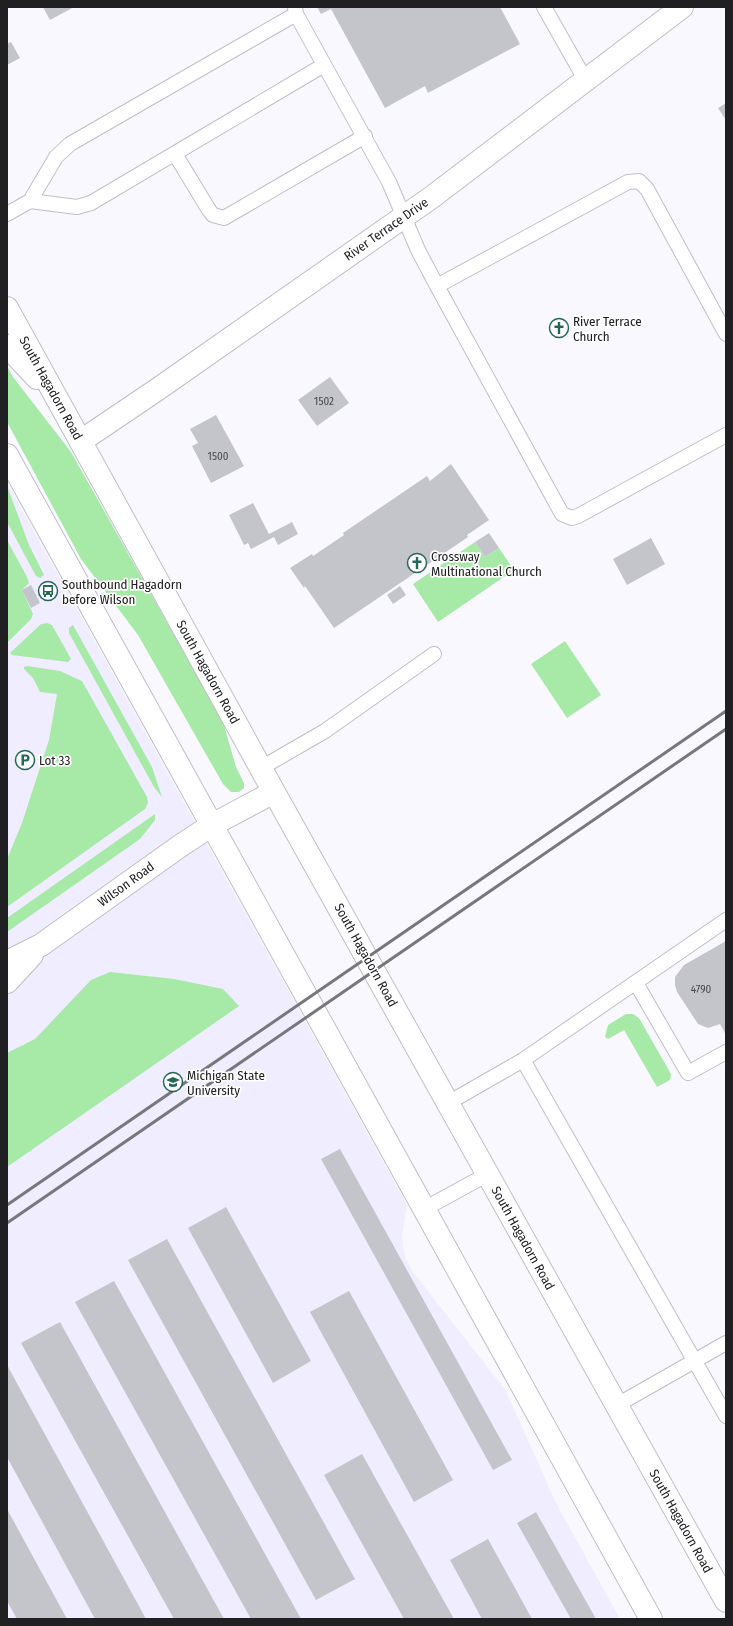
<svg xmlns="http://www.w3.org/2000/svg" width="733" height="1626" viewBox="0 0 733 1626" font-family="'Fira Sans Condensed',sans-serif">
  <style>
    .education { fill: #efedff }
    .green { fill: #a7e9a7 }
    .building { fill: #c4c4cb }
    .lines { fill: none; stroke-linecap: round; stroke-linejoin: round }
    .lane-casing { stroke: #bfbec5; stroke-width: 16 }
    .street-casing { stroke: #bfbec5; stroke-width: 24 }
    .secondary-casing { stroke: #bfbec5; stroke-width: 24 }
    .lane { stroke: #fff; stroke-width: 14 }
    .street { stroke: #fff; stroke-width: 22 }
    .secondary { stroke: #fff; stroke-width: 22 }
    .rail { stroke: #78777b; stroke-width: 3 }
    .labels { text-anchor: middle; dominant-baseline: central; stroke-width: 3.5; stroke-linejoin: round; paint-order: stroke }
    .number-label { font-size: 11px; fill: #49494c }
    .street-label { font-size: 13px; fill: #202022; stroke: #fff }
    .poi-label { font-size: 13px; fill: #202022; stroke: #fff; text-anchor: start }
  </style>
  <rect width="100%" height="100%" fill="#f9f8fe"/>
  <path class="education" d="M7,483L407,1205L402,1235L403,1246L406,1259L413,1272L506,1391L556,1503L620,1619H7Z"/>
  <path class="green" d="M7,366L13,377L71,452L223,722L236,767L244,783V788L239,792H231L223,784L138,635L81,559L7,422Z
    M7,486L29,545L44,575L40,578L36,576L7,522Z
    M7,540L27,577L29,583L22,590L33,614L31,619L7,643Z
    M475,542L485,557L499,548L514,570L438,622L413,584Z
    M47,623L52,625L71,659L68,662L12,655L10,653L41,624Z
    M73,625L152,767L162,797L154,787L69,633V628Z
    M565,641L601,695L567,718L531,664Z
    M27,666L60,671L82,681L147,797L148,803L145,809L7,907V859L22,823L49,740L57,694L40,692L33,678L24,669V667Z
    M155,814V820L140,839L7,932V918Z
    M110,972L174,979L223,989L239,1006L7,1167V1053L35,1039L91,980Z
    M626,1014H633L639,1018L671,1074L670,1080L657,1087L624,1030L608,1039L605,1037L608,1025Z"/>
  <path class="building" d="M43,7H74L50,20Z
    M317,7H500L520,44L428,93L425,86L385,108L331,9L321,14Z
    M11,42L20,58L7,65V44Z
    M726,103V120L718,108Z
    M330,377L349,403L317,426L298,400Z
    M216,415L244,466L211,483L192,446L198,443L190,429Z
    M451,464L489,520L467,535L468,537L334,628L305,586L304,588L290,568L312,554L313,556L344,535L343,533L427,476L430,481Z
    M253,503L269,534L292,522L298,534L278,545L274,537L251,549L248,543L244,545L229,515Z
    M489,533L499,548L485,557L475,542Z
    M651,538L665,564L627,585L613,559Z
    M31,585L40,603L31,608L22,590Z
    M400,586L406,595L393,604L387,595Z
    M726,941V1035L720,1024L708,1028L698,1024L677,992L675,985V977L684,965Z
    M340,1149L512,1460L493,1470L321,1159Z
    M226,1207L311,1361L273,1383L188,1228Z
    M167,1239L355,1579L316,1600L128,1260Z
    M114,1281L301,1619H251L75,1302Z
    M349,1291L453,1480L414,1502L310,1312Z
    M60,1322L224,1619H174L21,1343Z
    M7,1365L146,1619H95L7,1457Z
    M362,1454L454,1619H404L324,1475Z
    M7,1509L67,1619H17L7,1601Z
    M536,1512L596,1619H571L517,1523Z
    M488,1539L532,1619H482L450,1560Z"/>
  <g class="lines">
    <g class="lane-casing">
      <path id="lane" d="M295,7L296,14L389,182L418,250L437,286L562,514L572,518L578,516L726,435
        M544,7L586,81
        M175,154L209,210L213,215L224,218L365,136
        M30,201L77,207L91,203L324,65
        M7,214L30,201L56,157L70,144L296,14
        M437,286L628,182L639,181L647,189L726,334
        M261,768L325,731L434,654
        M636,983L688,1073L726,1052
        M523,1060L726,1416
        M448,1103L523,1060L726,920
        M424,1209L488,1174
        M617,1405L726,1343"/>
    </g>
    <g class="street-casing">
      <path id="street" d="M81,441L158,389L432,197L682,7"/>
    </g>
    <g class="secondary-casing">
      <path id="secondary" d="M7,308L274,792L726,1601
        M7,346L37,378
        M7,455L651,1619
        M7,962L41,945L180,846L212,825L274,792
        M7,982L32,955"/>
    </g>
    <use href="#lane" class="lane"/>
    <use href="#street" class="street"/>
    <use href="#secondary" class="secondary"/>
    <path class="rail" d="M7,1205L726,711
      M7,1223L726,729"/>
  </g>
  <defs>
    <g id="church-ring" transform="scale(1)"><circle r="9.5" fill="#fff" stroke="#256858" stroke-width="1.5"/><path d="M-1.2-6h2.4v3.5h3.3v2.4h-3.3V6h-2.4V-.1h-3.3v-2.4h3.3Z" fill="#256858"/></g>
    <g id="bus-ring" transform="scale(1)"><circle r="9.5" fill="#fff" stroke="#256858" stroke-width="1.5"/><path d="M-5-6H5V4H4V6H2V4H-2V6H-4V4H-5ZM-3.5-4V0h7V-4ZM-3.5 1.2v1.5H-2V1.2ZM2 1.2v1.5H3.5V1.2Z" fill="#256858"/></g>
    <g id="parking-ring" transform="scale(1)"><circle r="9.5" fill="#fff" stroke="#256858" stroke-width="1.5"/><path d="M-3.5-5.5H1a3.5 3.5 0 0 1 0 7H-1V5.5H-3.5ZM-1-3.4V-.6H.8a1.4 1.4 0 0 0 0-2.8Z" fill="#256858"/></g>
    <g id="university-ring" transform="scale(1)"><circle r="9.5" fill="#fff" stroke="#256858" stroke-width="1.5"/><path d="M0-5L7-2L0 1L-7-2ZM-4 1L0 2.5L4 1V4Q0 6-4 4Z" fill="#256858"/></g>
  </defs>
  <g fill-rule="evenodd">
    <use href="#church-ring" x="559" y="328"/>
    <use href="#church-ring" x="417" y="563"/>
    <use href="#bus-ring" x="48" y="591"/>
    <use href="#parking-ring" x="25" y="760"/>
    <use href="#university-ring" x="173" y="1082"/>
  </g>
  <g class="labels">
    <g class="number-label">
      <text x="324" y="401">1502</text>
      <text x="218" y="456">1500</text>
      <text x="701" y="989">4790</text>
    </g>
    <g class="street-label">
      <text transform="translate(386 229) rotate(-35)">River Terrace Drive</text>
      <text transform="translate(51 388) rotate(61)">South Hagadorn Road</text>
      <text transform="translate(208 672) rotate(61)">South Hagadorn Road</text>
      <text transform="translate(126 884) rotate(-36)">Wilson Road</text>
      <text transform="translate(366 955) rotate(61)">South Hagadorn Road</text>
      <text transform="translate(523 1238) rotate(61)">South Hagadorn Road</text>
      <text transform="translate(681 1521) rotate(61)">South Hagadorn Road</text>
    </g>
    <g class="poi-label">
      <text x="573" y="321">River Terrace<tspan x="573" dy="15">Church</tspan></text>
      <text x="431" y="556">Crossway<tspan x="431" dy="15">Multinational Church</tspan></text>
      <text x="62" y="584">Southbound Hagadorn<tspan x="62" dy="15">before Wilson</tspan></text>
      <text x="39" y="760">Lot 33</text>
      <text x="187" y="1075">Michigan State<tspan x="187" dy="15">University</tspan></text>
    </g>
  </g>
  <rect width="733" height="1626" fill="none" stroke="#202022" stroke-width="16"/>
</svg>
